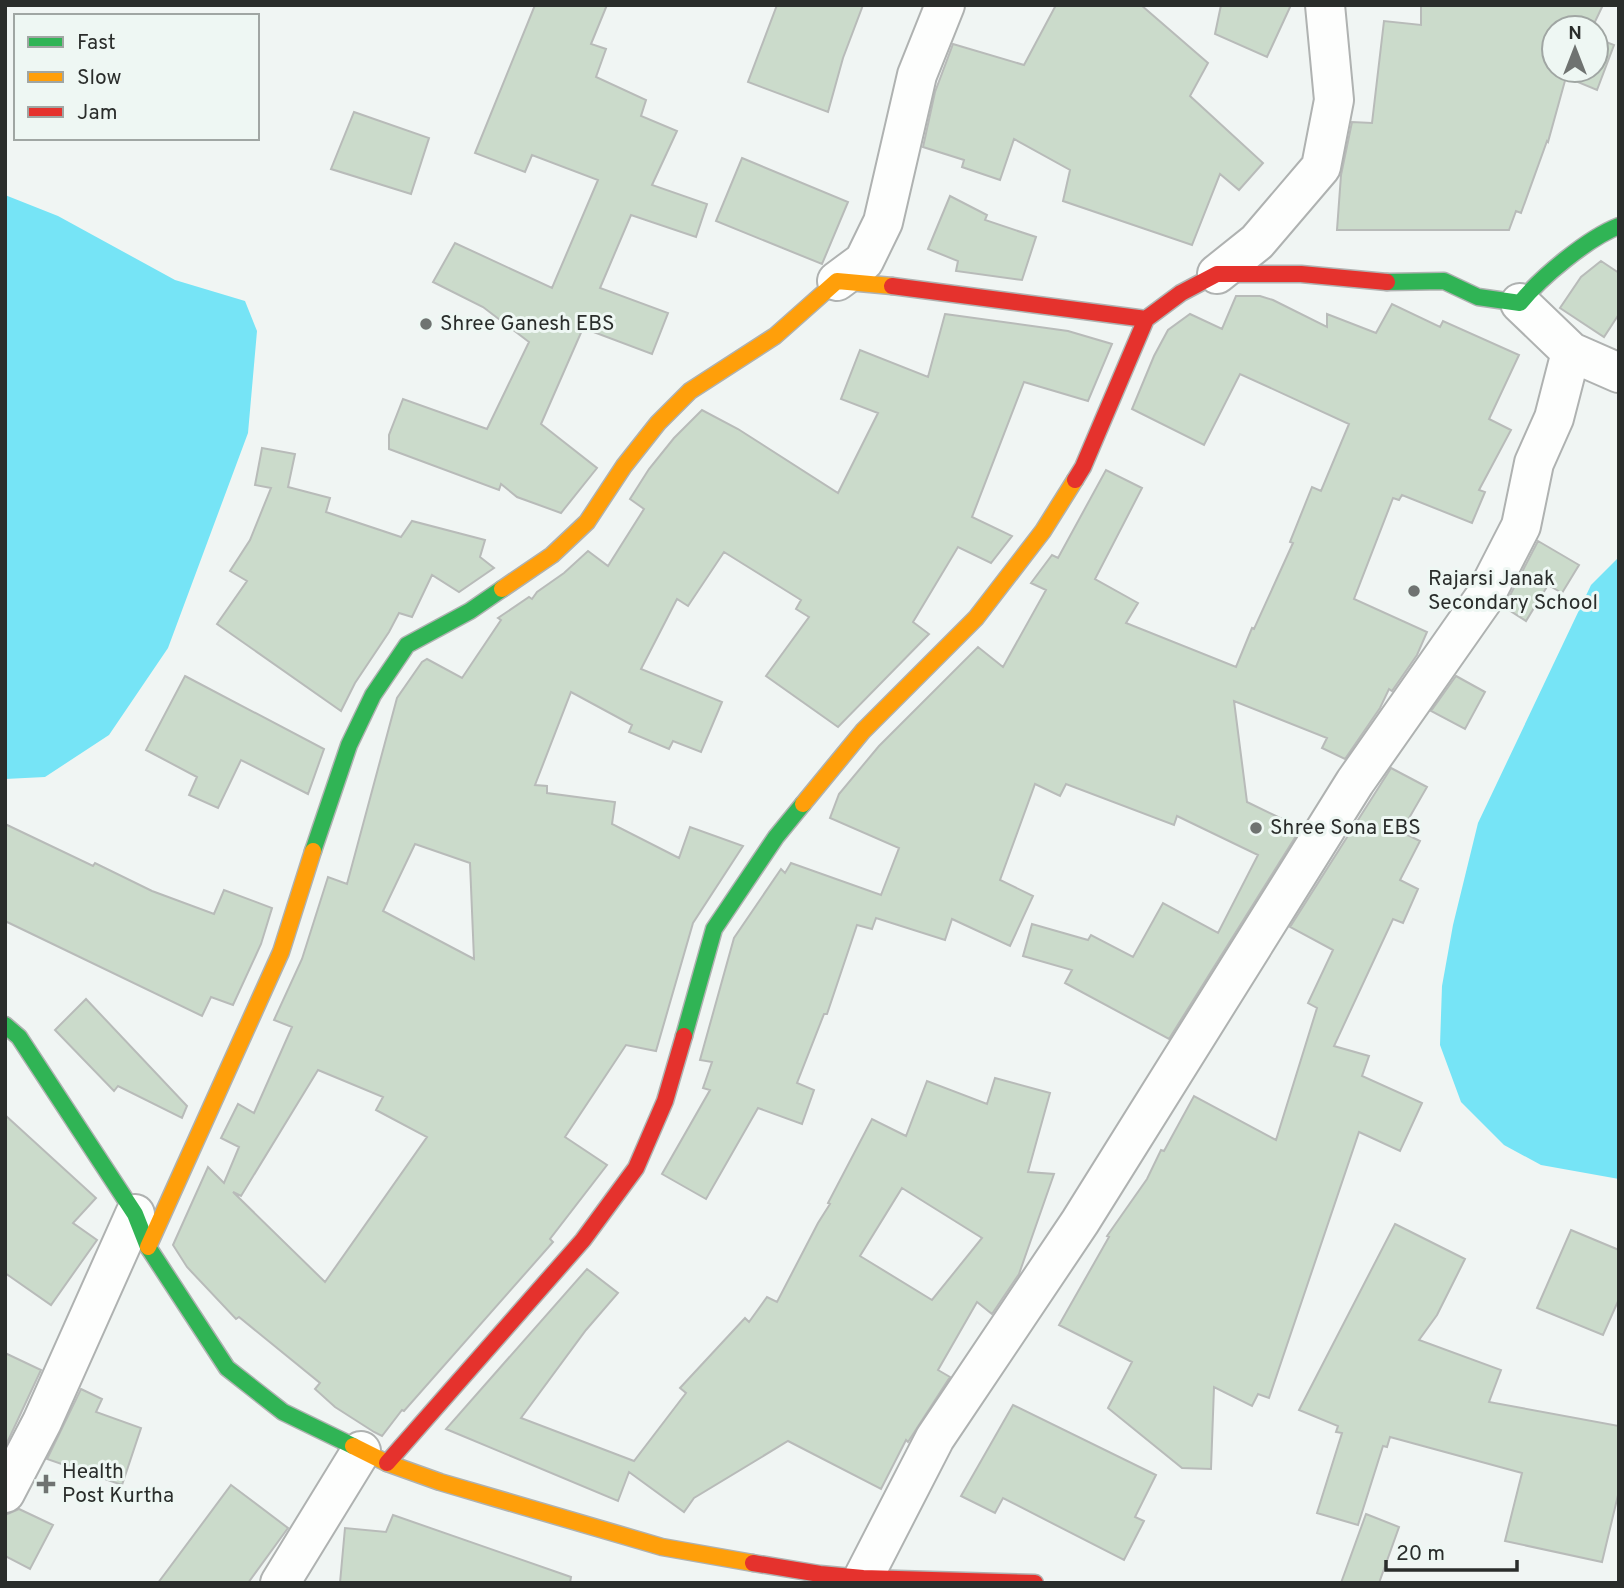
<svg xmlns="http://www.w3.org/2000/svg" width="1624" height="1588" viewBox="0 0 1624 1588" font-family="Overpass,sans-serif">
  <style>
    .water { fill: #76e4f6 }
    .building { fill: #cbdbcb; stroke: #b8bbb9; stroke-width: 2; fill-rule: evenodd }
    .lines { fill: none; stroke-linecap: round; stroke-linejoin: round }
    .street-casing { stroke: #afb2b1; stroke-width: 42 }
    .fast-casing { stroke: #afb2b1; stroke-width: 19 }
    .slow-casing { stroke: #afb2b1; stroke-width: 19 }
    .jam-casing { stroke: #afb2b1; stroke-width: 19 }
    .street { stroke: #fdfefd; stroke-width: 38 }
    .fast { stroke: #30b455; stroke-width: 16 }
    .slow { stroke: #ff9f0a; stroke-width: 16 }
    .jam { stroke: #e5322d; stroke-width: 16 }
    .poi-dot { fill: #6f7371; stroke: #eef7f3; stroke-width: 2.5 }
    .labels { text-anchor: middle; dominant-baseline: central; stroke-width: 6; stroke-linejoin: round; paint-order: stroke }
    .poi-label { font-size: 21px; fill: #2a2d2b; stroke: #eef7f3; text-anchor: start }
  </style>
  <rect width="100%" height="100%" fill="#f0f5f3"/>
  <path class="water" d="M5,195L58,216L175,280L245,301L257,331L248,433L168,648L109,735L45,777L5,779Z
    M1619,557V1179L1541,1165L1504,1145L1461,1102L1440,1045L1442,986L1453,925L1478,823L1591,585Z"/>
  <path class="building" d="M535,5H607L591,44L606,49L596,77L646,100L641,116L677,131L652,185L707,204L696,237L631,215L600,288L668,313L652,354L583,328L541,424L597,468L561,513L517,497L501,484L499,490L389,449V435L403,399L487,429L529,342L483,307L433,282L455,243L552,288L598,180L532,155L525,172L475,153Z
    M777,5H863L843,58L828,112L748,82Z
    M1056,5H1141L1208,63L1190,96L1263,163L1239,190L1220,174L1192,245L1063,201L1070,170L1014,139L1000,180L962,167L964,160L923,147L935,92L953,44L1024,65Z
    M1221,5H1291L1267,57L1215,34Z
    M1421,5H1603L1592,28H1554V70H1596V38L1614,45L1597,90L1566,77L1548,142L1547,141L1521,213L1516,211L1509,230H1337L1341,175L1352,122L1372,123L1384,21L1421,25Z
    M354,112L429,138L411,194L331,169Z
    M742,158L848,202L822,264L716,221Z
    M950,196L987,215L985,220L1036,237L1022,280L956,271L958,261L928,249Z
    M1601,261L1619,273V314L1604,337L1560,308L1581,277Z
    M1236,296H1260L1273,300L1327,327V314L1376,333L1392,304L1440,327L1443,321L1519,355L1489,419L1511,430L1479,490L1485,492L1472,523L1402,495L1399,500L1393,498L1354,599L1427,632L1417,655L1392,691L1389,689L1380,708L1345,759L1322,748L1327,738L1234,701L1247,802L1301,828L1169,1039L1065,983L1072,970L1023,956L1032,924L1088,940L1091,935L1133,957L1163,903L1218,933L1258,855L1177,816L1174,825L1066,784L1060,796L1035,784L1000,880L1033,896L1010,946L952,919L945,940L876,918L872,929L857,925L827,1014H824L797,1083L814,1090L802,1124L758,1108L706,1199L662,1174L710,1090L703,1088L712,1062L700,1060L734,938L781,869L785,873L791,863L881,895L899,848L830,818L839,794L879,746L978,647L1003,667L1046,590L1031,583L1052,555L1058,558L1106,470L1142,488L1095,579L1138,603L1126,623L1236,667L1252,628L1254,629L1293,543L1290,542L1312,487L1321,491L1349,424L1240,374L1204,445L1132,409L1154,356L1168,330L1190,314L1222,329Z
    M945,314L1068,331L1112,344L1088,401L1024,382L972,517L1012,536L991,563L958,547L913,622L929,634L838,727L766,676L809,617L796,609L801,600L724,552L688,606L677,599L641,669L722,702L701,752L673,741L669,749L629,732L632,725L571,692L535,785L547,786V793L615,802L612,824L679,858L690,827L743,846L693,923L656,1051L626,1045L565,1137L607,1165L550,1239L553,1242L404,1411L402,1410L382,1436L374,1432L335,1407L315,1389L320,1383L239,1317L236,1319L187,1267L173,1245L208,1167L224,1183L239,1147L221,1138L238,1104L254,1113L292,1027L274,1020L302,959L328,877L347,884L397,698L422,662L427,659L462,678L501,620L498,618L529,597L532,599L537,592L564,573L588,551L608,566L644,509L630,499L649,469L674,438L702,410L738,429L838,493L878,413L841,399L860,350L928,377ZM415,844L470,863L474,959L383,911ZM318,1070L383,1097L376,1110L427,1137L325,1282L233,1192L241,1196Z
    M262,448L295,454L288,487L330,498L326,512L401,537L412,521L485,540L480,557L494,568L459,592L432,575L412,617L399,613L389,632L355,683L341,711L217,624L247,581L230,571L250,540L271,488L255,485Z
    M1538,541L1579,565L1562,593L1548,585L1526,621L1504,607Z
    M185,676L324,749L308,794L241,760L218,808L189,795L197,777L146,750Z
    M1456,676L1485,692L1465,729L1431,711Z
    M1391,768L1427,787L1401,832L1420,841L1400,880L1418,889L1403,923L1393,919L1334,1046L1369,1056L1362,1076L1422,1103L1400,1151L1359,1132L1269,1398L1258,1394L1252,1406L1214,1387L1211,1469L1182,1468L1108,1408L1132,1362L1059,1325L1109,1237L1107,1236L1147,1179L1161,1150L1164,1151L1194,1096L1276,1140L1317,1008L1308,1003L1333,950L1290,927Z
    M5,824L93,866L95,863L152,891L214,914L224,890L272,908L261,944L233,1005L211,997L202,1016L5,921Z
    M86,999L187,1106L182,1118L118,1086L114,1091L55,1030Z
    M995,1078L1050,1093L1028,1172L1054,1174L1019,1274L992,1314L977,1302L938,1370L950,1377L908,1442L906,1440L881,1489L788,1441L694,1498L684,1512L629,1472L618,1501L446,1429L587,1269L618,1293L586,1330L521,1418L634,1461L686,1393L680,1388L745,1318L749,1322L767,1297L777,1302L818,1223L830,1204L828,1203L872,1119L906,1136L927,1081L987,1104ZM902,1188L982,1238L932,1300L860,1256Z
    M5,1115L96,1198L73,1223L97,1240L51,1305L5,1273Z
    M1395,1224L1465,1259L1437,1315L1419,1340L1501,1370L1489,1402L1619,1426V1491L1602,1562L1505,1541L1522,1473L1390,1437L1387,1447L1383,1446L1358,1525L1317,1513L1342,1433L1336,1432L1338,1426L1299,1410Z
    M1571,1230L1619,1250V1299L1603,1335L1537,1308Z
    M5,1353L41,1370L6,1445L5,1444Z
    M81,1389L102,1399L96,1412L141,1428L122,1485L47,1459Z
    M1013,1405L1156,1475L1135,1517L1144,1521L1124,1560L1003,1498L995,1513L961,1496Z
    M231,1485L288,1528L248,1583H158Z
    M19,1509L53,1525L30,1569L5,1556V1515Z
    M1366,1514L1399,1527L1379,1583H1341Z
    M393,1515L571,1577L570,1583H340L345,1528L386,1532Z"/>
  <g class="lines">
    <g class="street-casing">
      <path id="street" d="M1217,274L1257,242L1321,167L1334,100L1325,5
        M837,281L864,261L883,222L917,75L945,5
        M1520,303L1571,352L1619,373
        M5,1493L42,1422L135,1214
        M863,1578L935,1438L1080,1222L1355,782L1484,598L1521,526L1534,463L1554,418L1571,352
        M280,1583L361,1451"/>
    </g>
    <g class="fast-casing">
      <path id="fast" d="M1387,282L1444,281L1478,297L1520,303C1541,277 1588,238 1619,226
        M313,851L349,745L373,695L407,645L470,611L502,589
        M5,1025L19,1037L135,1214L148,1247L227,1368L283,1412L353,1446
        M684,1036L714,929L776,837L803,804"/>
    </g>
    <g class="slow-casing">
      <path id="slow" d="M502,589L552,555L587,522L624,466L658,423L690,391L775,336L837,281L892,286
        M803,804L863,731L976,618L1043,531L1075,480
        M148,1247L281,952L313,851
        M353,1446L387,1463L440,1482L662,1547L753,1563"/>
    </g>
    <g class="jam-casing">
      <path id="jam" d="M892,286L1146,319
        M1075,480L1083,467L1146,319L1181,293L1217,274H1301L1387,282
        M387,1463L583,1240L636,1168L665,1101L684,1036
        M753,1563L820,1574L863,1578L1035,1583"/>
    </g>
    <use href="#street" class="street"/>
    <use href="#fast" class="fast"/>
    <use href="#slow" class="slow"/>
    <use href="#jam" class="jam"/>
  </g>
  <g class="poi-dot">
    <circle cx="426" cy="324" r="7"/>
    <circle cx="1414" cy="591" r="7"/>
    <circle cx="1256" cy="828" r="7"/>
    <path d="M42.5 1473.5h7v7h7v7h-7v7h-7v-7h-7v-7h7z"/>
  </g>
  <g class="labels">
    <g class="poi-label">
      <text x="440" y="324">Shree Ganesh EBS</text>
      <text x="1428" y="579">Rajarsi Janak<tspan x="1428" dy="24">Secondary School</tspan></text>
      <text x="1270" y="828">Shree Sona EBS</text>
      <text x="62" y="1472">Health<tspan x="62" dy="24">Post Kurtha</tspan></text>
    </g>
  </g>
  <rect width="1624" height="1588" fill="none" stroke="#2a2d2b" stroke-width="14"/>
  <rect x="14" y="14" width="245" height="126" fill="#eef7f3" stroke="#a0a6a3" stroke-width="2"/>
  <rect x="28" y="37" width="35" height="10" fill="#30b455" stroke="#a0a6a3" stroke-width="2"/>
  <text x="77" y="49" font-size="21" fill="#2a2d2b">Fast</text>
  <rect x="28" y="72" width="35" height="10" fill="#ff9f0a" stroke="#a0a6a3" stroke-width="2"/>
  <text x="77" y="84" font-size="21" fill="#2a2d2b">Slow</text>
  <rect x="28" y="107" width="35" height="10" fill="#e5322d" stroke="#a0a6a3" stroke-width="2"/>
  <text x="77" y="119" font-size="21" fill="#2a2d2b">Jam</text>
  <g transform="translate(1575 49)"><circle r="33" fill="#eef7f3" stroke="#a0a6a3" stroke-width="2"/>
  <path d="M0-5L12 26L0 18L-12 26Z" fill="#6f7371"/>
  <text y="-10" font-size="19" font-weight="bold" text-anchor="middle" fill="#2a2d2b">N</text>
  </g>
  <path d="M1386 1560v10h131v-10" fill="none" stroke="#2a2d2b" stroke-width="3.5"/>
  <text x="1396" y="1560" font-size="21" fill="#2a2d2b" stroke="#eef7f3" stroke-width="5" paint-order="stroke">20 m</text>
</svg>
